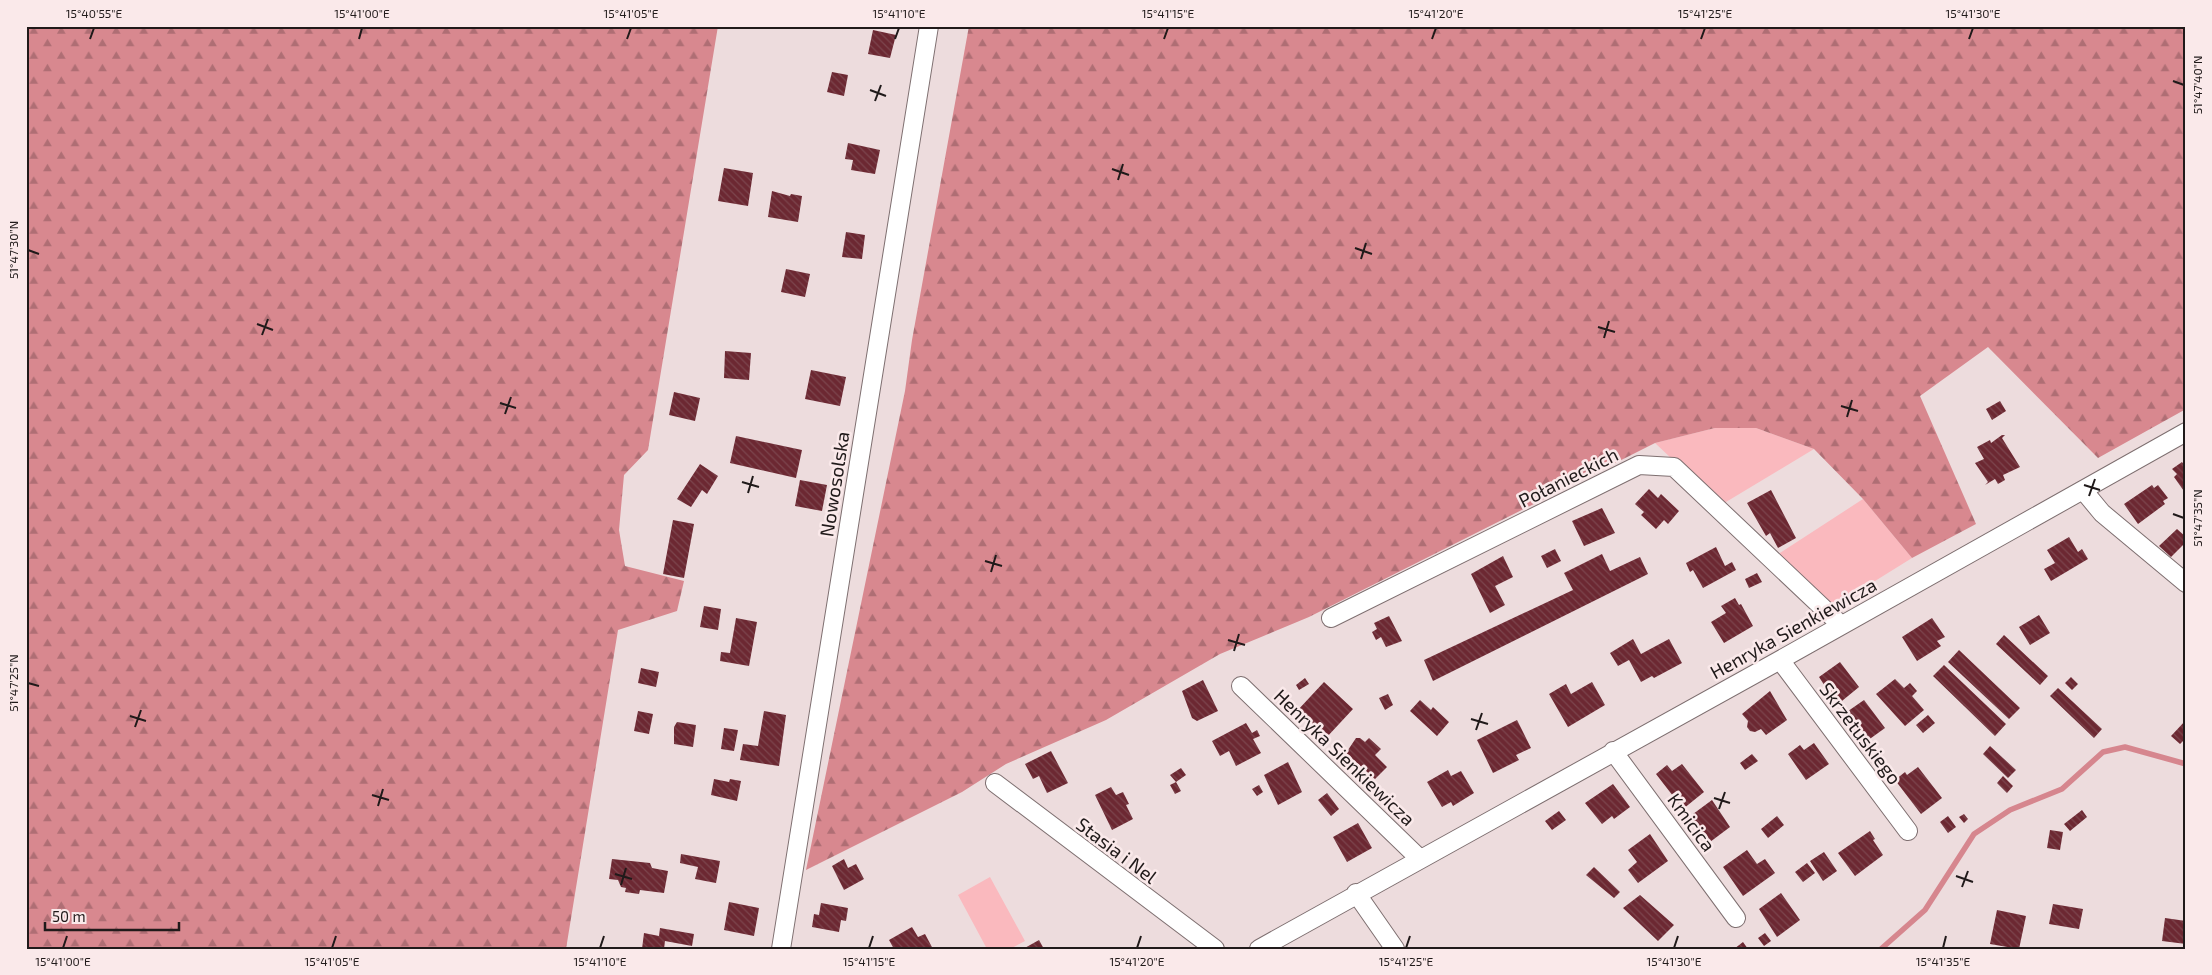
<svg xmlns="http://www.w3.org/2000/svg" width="2212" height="975" viewBox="0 0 2212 975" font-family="'Exo 2',sans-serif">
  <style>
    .grass { fill: #fab9be }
    .forest { fill: url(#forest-firs) }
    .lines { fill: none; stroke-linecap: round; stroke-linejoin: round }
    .stream { stroke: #d6868e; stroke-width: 5.5 }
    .building { fill: url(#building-back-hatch) }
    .minor-casing { stroke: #7e6f70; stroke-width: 20 }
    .minor { stroke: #fff; stroke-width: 18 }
    .ticks { fill: none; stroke: #201a1a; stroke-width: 2 }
    .labels { text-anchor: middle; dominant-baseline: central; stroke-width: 5; stroke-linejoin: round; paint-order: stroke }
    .street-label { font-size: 19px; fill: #201a1a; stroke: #fae9ea }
    .neatline { fill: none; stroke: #201a1a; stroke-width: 2 }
    .ticks-label { font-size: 12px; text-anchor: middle; fill: #201a1a }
  </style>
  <defs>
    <pattern id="forest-firs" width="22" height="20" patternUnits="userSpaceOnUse" patternTransform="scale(1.25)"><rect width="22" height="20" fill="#d8888f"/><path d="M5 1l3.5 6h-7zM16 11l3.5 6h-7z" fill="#af6e74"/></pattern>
    <pattern id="building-back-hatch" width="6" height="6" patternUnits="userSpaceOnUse" patternTransform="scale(1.25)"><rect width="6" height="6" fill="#6c2832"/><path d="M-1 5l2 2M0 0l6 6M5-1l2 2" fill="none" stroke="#7c454d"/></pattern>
  </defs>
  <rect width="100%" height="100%" fill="#eddcdd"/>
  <path class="grass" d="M1715,428H1756L1814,449L1721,505L1655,443Z
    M1863,499L1912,558L1830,609L1777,555Z
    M990,877L1025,941L1010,949H987L958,895Z"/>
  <path class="forest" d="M26,26H718L648,450L624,475L619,530L625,566L684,581L677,611L618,630L566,949H26Z
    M969,26H2186V409L2098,458L1988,347L1920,396L1976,524L1912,558L1863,499L1814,449L1756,428H1715L1655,443L1309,617L1220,654L1106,720L1006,764L962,792L806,870L905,391L912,340Z"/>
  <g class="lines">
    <path class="stream" d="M1881,949L1925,910L1974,834L2010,810L2062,789L2103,752L2125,747L2186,764"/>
  </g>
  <path class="building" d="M873,30L896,35L890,58L868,54Z
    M832,72L848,75L844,96L827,92Z
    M848,143L880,150L875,174L851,170L853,160L845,159Z
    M724,168L753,173L748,206L718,201Z
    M772,191L790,196L791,194L802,196L798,222L768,217Z
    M846,232L865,235L862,259L842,257Z
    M786,269L810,274L805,297L781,292Z
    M725,351L751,353L749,380L724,378Z
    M811,370L846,377L840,406L805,399Z
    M674,392L700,398L695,421L669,415Z
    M2000,401L2006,411L1992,420L1986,409Z
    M2002,435H2005L2002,438L2020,467L2003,475L2005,480L1998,484L1995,479L1985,485L1988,482L1975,463L1984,459L1977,447L1990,440L1991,443Z
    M736,436L802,450L796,478L730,463Z
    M2182,462L2186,468V494L2174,477L2177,474L2172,469Z
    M700,464L718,476L707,494L702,490L691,507L677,499Z
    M800,480L827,485L822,511L795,506Z
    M2152,485L2154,488L2158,485L2168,498L2163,501L2165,504L2138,524L2124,504Z
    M1649,489L1658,498L1661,494L1679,511L1668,524L1664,520L1656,529L1641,515L1644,512L1635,504Z
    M1771,490L1796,538L1778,548L1770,533L1766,536L1747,503Z
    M1602,508L1615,533L1584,546L1572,521Z
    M673,520L694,524L684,578L663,574Z
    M2177,529L2186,537V542L2171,557L2159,546Z
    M2069,537L2078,552L2082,549L2088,559L2051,581L2044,569L2055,563L2047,550Z
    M1716,547L1725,566L1732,562L1736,570L1703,588L1693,570L1690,572L1686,563Z
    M1555,549L1561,561L1547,568L1541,556Z
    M1602,554L1610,571L1640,557L1648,574L1433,681L1424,660L1573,590L1564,573Z
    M1503,556L1513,577L1495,586L1505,605L1490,613L1471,574Z
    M1757,573L1762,582L1749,588L1745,579Z
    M1735,598L1739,605L1741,604L1753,626L1724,643L1711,622L1726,613L1721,606Z
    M704,606L721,609L718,630L700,627Z
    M2039,615L2050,633L2030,645L2019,627Z
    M1389,616L1402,641L1386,647L1381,637L1376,640L1372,632L1377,629L1374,623Z
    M736,618L757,622L749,666L720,661L721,652L730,653Z
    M1932,618L1945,637L1937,641L1941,646L1917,661L1902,637Z
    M2004,635L2048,676L2040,685L1996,644Z
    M1633,639L1641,654L1669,639L1682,663L1654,678L1652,676L1641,682L1629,660L1618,666L1610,653Z
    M1959,650L2020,708L2009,719L1948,662Z
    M1840,662L1859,687L1837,705L1819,677Z
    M1944,665L2006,724L1995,736L1933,676Z
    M641,668L659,672L656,687L638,683Z
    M2071,677L2078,684L2072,690L2065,683Z
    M1305,678L1309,684L1299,690L1296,685Z
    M1895,679L1904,688L1910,683L1917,691L1912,696L1924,710L1905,726L1876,694Z
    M1203,680L1218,711L1197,721L1192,718L1182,691Z
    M1324,682L1353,709L1326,738L1297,711Z
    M1592,682L1605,705L1568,727L1549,694L1566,684L1571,694Z
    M2058,688L2102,729L2094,738L2050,696Z
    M1770,691L1787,720L1766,735L1761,729L1755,732L1750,731L1747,727L1748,721L1742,714Z
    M1388,694L1393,705L1385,710L1379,698Z
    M1420,700L1431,710L1433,707L1449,722L1437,736L1410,711Z
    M1864,700L1885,728L1860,746L1841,716Z
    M638,711L653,714L649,734L634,731Z
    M764,711L786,715L779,766L740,760L743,744L758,746Z
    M1928,715L1935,723L1923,733L1916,725Z
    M1517,720L1531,748L1516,755L1519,760L1493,773L1477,740Z
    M2186,720V738L2180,744L2171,736Z
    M677,722L696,725L693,747L674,744V727Z
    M1246,723L1252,733L1257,730L1260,736L1253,739L1261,753L1236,766L1229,751L1220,756L1212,741Z
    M724,728L738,730L734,751L721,749Z
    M1356,738H1360L1365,742L1369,738L1381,749L1375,755L1387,767L1375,779L1346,753Z
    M1814,743L1829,764L1806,780L1788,754L1800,745L1804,750Z
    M1990,746L2016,770L2008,778L1983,754Z
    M1051,751L1068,783L1047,793L1039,776L1033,779L1025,764Z
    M1752,754L1758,761L1745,770L1740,763Z
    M1288,762L1302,792L1278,805L1264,775Z
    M1682,764L1704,792L1683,809L1656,774L1667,765L1672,771Z
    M1918,767L1942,798L1921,814L1895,780L1905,772L1907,775Z
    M1181,768L1186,775L1176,782L1170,775Z
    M1448,770L1451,776L1461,771L1474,793L1453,806L1451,802L1442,807L1427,782Z
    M2003,776L2013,786L2007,793L1997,783Z
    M714,779L729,782L730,779L741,781L737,801L711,795Z
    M1176,782L1181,791L1175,794L1170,785Z
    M1613,784L1630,807L1614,819L1612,816L1602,824L1585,803Z
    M1259,785L1263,792L1257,796L1252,789Z
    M1111,787L1116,795L1123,792L1129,804L1126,805L1133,819L1112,830L1095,795Z
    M1327,793L1339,809L1331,816L1318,800Z
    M1712,800L1730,827L1710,842L1689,817Z
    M2082,810L2087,817L2070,831L2064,824Z
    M1559,811L1566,820L1552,830L1545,821Z
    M1964,814L1968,819L1964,823L1959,817Z
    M1777,816L1784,825L1768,838L1761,829Z
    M1948,816L1956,827L1948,833L1940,822Z
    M1358,823L1372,848L1347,862L1333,837Z
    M2050,830L2063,832L2060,850L2047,848Z
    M1870,831L1875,839L1873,840L1883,855L1855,876L1838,853Z
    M1650,834L1668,861L1638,883L1628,870L1637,862L1628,850Z
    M1747,850L1757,864L1765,859L1775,873L1743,896L1723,867Z
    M1824,852L1837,871L1823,881L1810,861Z
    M681,854L720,861L716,883L695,879L698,867L680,863Z
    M612,859L650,863L652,868L668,871L664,893L640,890L639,894L625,892L626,888L621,887L618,880L609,879Z
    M844,859L848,868L856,864L864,879L844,890L832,866Z
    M1807,863L1815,873L1803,882L1795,872Z
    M1594,867L1620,892L1614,898L1586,875Z
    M1781,893L1800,920L1777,937L1759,909Z
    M1640,895L1674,925L1658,941L1623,908Z
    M729,902L759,908L754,936L724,930Z
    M821,903L848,908L846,921L841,920L839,932L812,927L814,914L819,915Z
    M2053,904L2083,909L2079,929L2049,924Z
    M1997,910L2026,916L2019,949L1990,944Z
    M2165,918L2186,921V944L2162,941Z
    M912,927L918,937L925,934L933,949H894L889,940Z
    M660,928L694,934L692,946L665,941L664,949H642L644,933L659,936Z
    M1765,933L1771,941L1764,946L1758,938Z
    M1039,940L1044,949H1023Z
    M1743,942L1748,949H1734Z"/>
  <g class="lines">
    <g class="minor-casing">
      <path id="minor" d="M2083,490L2102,513L2186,583
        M1331,618L1639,465L1674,467L1841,625
        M1780,660L1908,831
        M1241,686L1420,859
        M1613,751L1736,918
        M995,783L1215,949
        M1356,893L1395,949
        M781,949L929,26
        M1259,949L1780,660L2186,432"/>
    </g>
    <use href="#minor" class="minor"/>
  </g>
  <path class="ticks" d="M90,39L94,28M359,39L362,28M627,39L631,28M895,39L899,28M1164,39L1168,28M1432,39L1436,28M1701,39L1705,28M1969,39L1973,28M2173,81L2184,85M870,90L886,96M875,101L881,85M1112,169L1129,175M1118,180L1123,164M1355,248L1372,254M28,250L39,254M1361,259L1366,243M257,324L273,330M1598,327L1615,332M262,335L268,319M1604,338L1609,321M500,403L516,408M1841,406L1858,411M505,414L511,397M1847,417L1852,400M742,482L759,487M2084,485L2100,490M748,493L753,476M2089,496L2095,479M2173,514L2184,518M985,561L1002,566M991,572L996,555M1228,640L1245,645M1234,651L1239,634M28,683L39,686M130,716L146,721M1471,719L1488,724M135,727L141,710M1476,730L1482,713M372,795L389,800M1714,798L1730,803M378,806L383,789M1719,809L1725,792M615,874L632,879M1956,876L1973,882M621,885L626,868M1962,887L1968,871M63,948L67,936M332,948L336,936M600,948L604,936M869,948L873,936M1137,948L1141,936M1406,948L1410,936M1674,948L1678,936M1943,948L1946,936"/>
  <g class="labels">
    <g class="street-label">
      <text transform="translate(1568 477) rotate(-27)">Połanieckich</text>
      <text transform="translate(834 484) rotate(-81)">Nowosolska</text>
      <text transform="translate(1793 628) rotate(-29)">Henryka Sienkiewicza</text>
      <text transform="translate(1861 733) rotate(53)">Skrzetuskiego</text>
      <text transform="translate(1345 757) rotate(44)">Henryka Sienkiewicza</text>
      <text transform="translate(1692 822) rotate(54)">Kmicica</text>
      <text transform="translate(1117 850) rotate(37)">Stasia i Nel</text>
    </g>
  </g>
  <rect width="2212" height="975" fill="none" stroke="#fae9ea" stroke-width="55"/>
  <path d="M45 922v8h134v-8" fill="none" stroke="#201a1a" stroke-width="2.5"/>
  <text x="52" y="922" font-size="15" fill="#201a1a" stroke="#fae9ea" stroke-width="4" paint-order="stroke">50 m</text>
  <rect x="28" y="28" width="2156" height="920" class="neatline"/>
  <g class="ticks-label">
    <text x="94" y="18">15°40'55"E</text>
    <text x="362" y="18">15°41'00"E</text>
    <text x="631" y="18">15°41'05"E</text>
    <text x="899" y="18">15°41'10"E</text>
    <text x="1168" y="18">15°41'15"E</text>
    <text x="1436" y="18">15°41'20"E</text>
    <text x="1705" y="18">15°41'25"E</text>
    <text x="1973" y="18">15°41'30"E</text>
    <text transform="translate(2198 85) rotate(-90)" y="4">51°47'40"N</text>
    <text transform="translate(14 250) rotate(-90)" y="4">51°47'30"N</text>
    <text transform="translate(2198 518) rotate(-90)" y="4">51°47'35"N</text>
    <text transform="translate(14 683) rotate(-90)" y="4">51°47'25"N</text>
    <text x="63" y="966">15°41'00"E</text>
    <text x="332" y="966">15°41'05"E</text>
    <text x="600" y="966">15°41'10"E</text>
    <text x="869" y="966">15°41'15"E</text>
    <text x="1137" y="966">15°41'20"E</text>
    <text x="1406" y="966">15°41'25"E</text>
    <text x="1674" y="966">15°41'30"E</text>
    <text x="1943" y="966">15°41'35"E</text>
  </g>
</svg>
